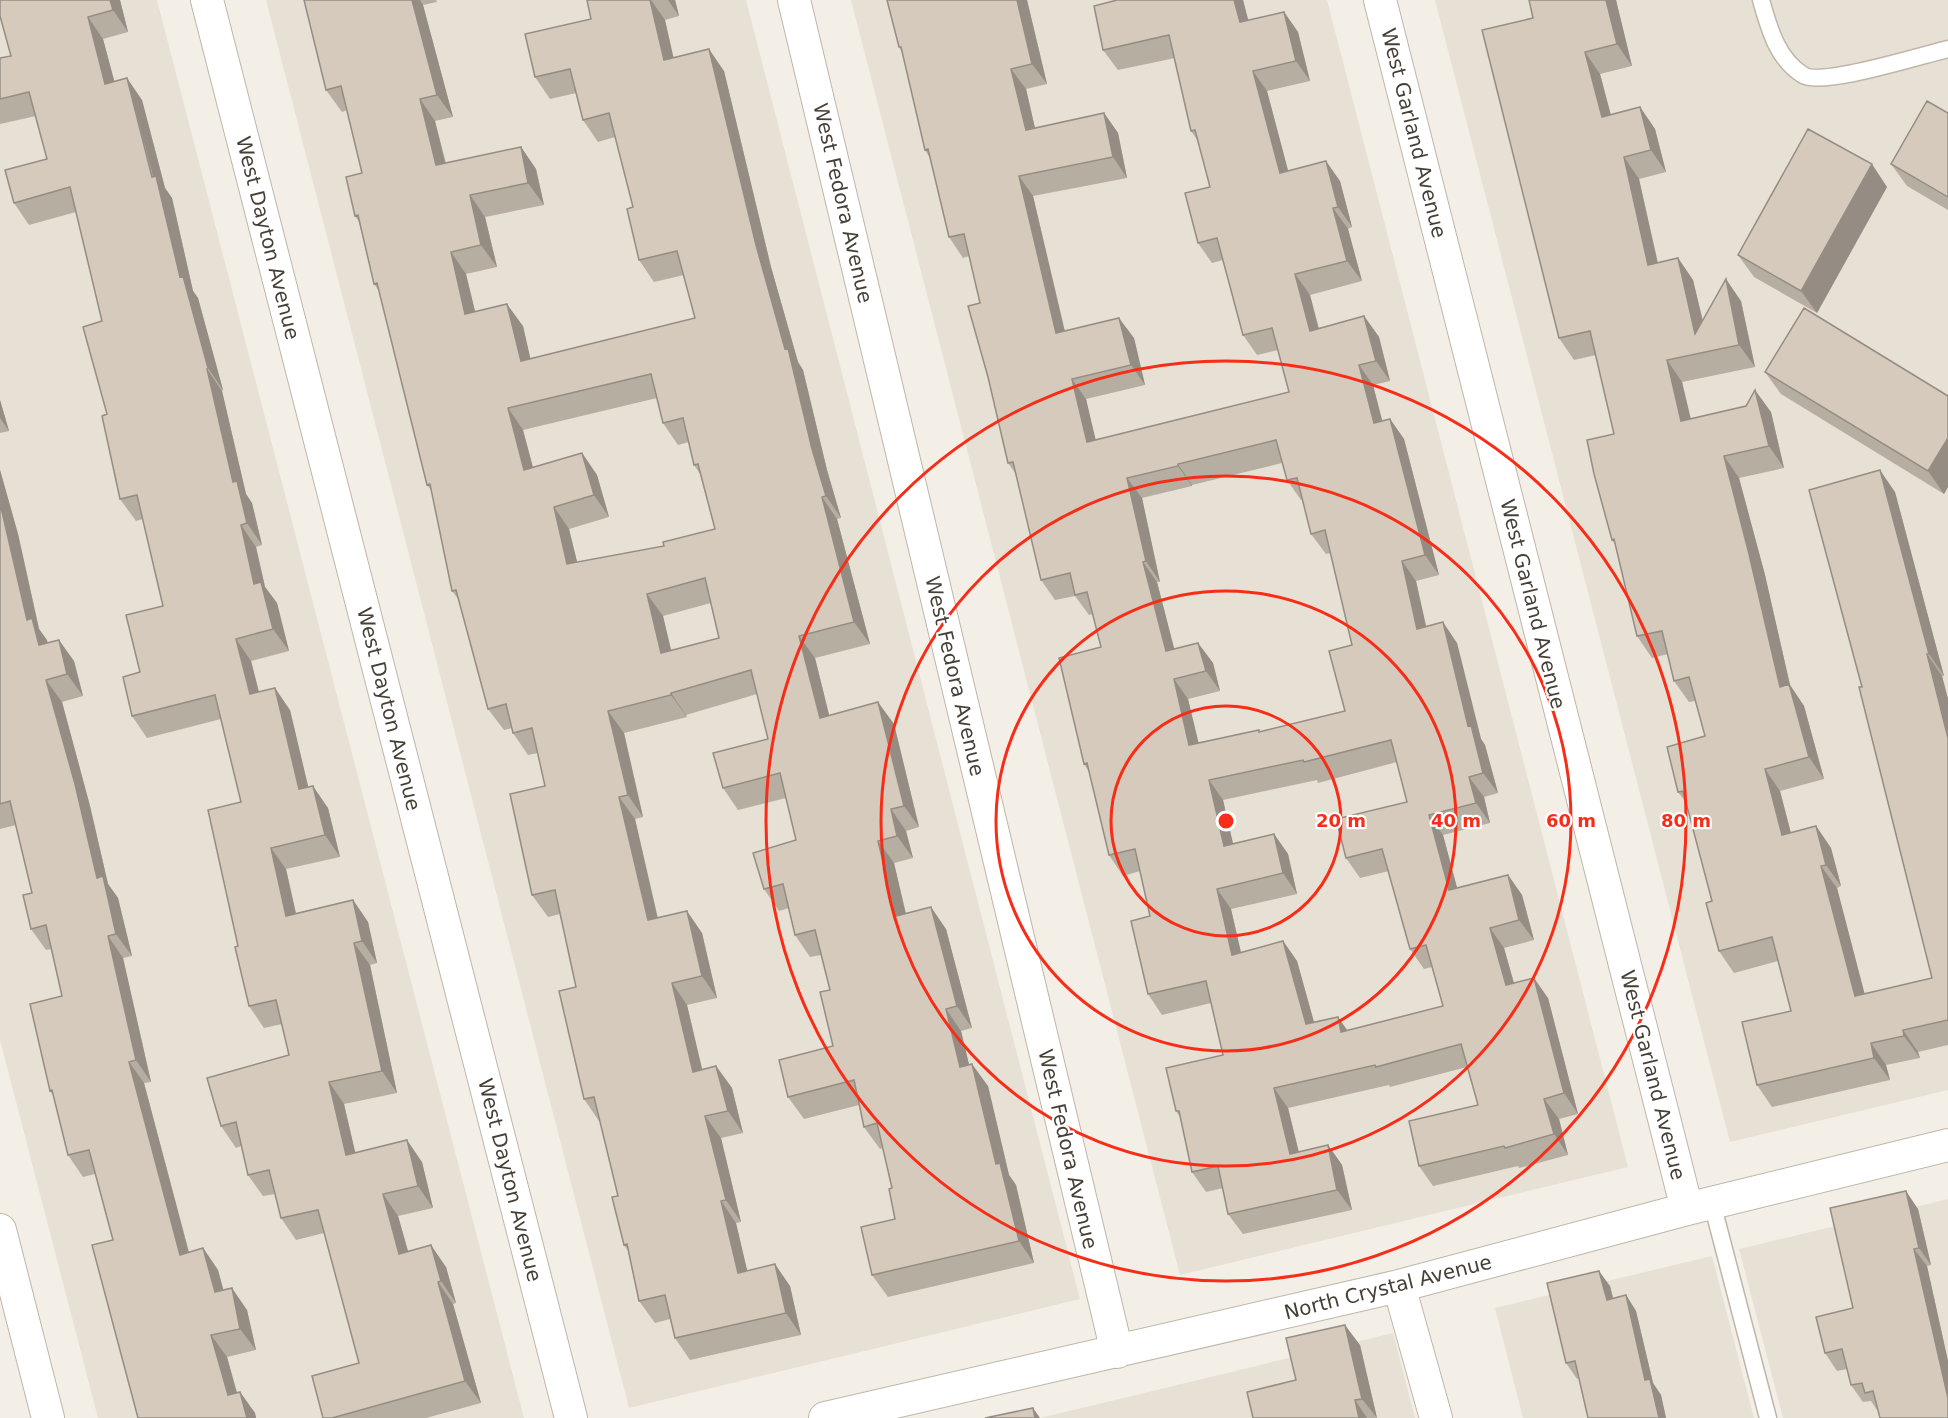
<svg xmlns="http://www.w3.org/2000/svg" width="1948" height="1418" viewBox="0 0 1948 1418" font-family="'DejaVu Sans',sans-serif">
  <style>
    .residential { fill: #e7e0d5 }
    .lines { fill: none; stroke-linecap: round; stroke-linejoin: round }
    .lane-casing { stroke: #bfb6a9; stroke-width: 19 }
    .street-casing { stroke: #bfb6a9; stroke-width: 34 }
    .lane { stroke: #fff; stroke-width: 16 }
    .street { stroke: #fff; stroke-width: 32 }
    .wall { fill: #b7aea2; fill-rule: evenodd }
    .shaded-wall { fill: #958d84 }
    .building { fill: #d5cabc; stroke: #958d84; stroke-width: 1.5; fill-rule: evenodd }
    .ring { fill: none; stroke: #f82d18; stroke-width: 3 }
    .labels { text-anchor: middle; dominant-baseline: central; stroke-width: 4.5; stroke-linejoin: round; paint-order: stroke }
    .street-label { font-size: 20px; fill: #463f36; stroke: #fff }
    .centre { fill: #f82d18; stroke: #fff; stroke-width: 3 }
    .ring-label { font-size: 18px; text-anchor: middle; font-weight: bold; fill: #f82d18; stroke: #fff; stroke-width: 4.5; stroke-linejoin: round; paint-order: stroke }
  </style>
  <rect width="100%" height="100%" fill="#f3efe7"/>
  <path class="residential" d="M0,0H157L524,1418H98L0,1040Z
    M266,0H746L1080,1299L629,1408Z
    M851,0H1327L1628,1167L1180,1275Z
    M1435,0H1948V1090L1730,1142Z
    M1948,1199V1418H1783L1739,1249Z
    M1712,1256L1754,1418H1523L1495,1308Z
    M1393,1333L1415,1418H1040Z"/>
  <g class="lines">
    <g class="lane-casing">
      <path id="lane" d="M1761,0C1769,28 1777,59 1803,75C1822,87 1922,55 1948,49
        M1712,1203L1768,1418"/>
    </g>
    <g class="street-casing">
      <path id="street" d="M207,0L571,1418
        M794,0L1117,1352
        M1380,0L1687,1209
        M0,1230L48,1418
        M1399,1286L1436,1418
        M825,1418L1399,1286L1687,1209L1948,1145"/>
    </g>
    <use href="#lane" class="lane"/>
    <use href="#street" class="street"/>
  </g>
  <path class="wall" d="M0,0H120L128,32L103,39L114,81L142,100L165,188L172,198L193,291L198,298L223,390L222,391L246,494L252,503L262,545L256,547L265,587L277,603L289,651L251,661L259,692L290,710L308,787L328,808L340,857L286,869L296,913L353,900L368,922L377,963L370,965L397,1093L344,1104L355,1153L422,1162L433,1208L398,1216L408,1251L446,1267L456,1303L453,1304L481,1403L426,1418H323L359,1363L324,1233L296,1240L281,1218L275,1194L263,1196L248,1175L241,1146L236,1148L221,1126L289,1055L282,1024L264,1028L249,1006L238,946L241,802L221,719L147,738L132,716L140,672L163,606L143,519L136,521L120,499L107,414L102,321L76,212L29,225L14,203L47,159L36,116L0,124V58L11,56Z
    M304,0H436L437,2L423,5L453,117L435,121L446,163L521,147L536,169L544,205L485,217L497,267L466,274L475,312L523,326L530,359L695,318L684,275L654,282L639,260L633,207L615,137L598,142L583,120L576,93L550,99L535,77L591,19L587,0H675L679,16L665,20L673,57L724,71L771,267L798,362L803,370L827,470L841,518L837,519L870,644L815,658L829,715L894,724L919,827L906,831L913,858L894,863L906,913L946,929L972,1028L961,1031L969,1065L988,1086L1009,1175L1016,1185L1034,1263L888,1297L872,1275L895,1219L892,1188L883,1148L880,1149L864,1127L859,1105L804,1119L788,1097L833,1046L830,990L821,955L810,957L795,935L789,908L779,911L764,889L796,840L786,798L738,810L723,788L768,739L757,694L686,715L687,717L624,733L643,817L635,819L658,918L702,933L717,998L687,1005L702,1070L716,1066L732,1088L743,1133L721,1138L741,1222L736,1223L747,1271L790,1286L801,1335L690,1360L675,1338L670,1319L655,1323L639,1301L628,1251L624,1245L618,1196L600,1121H599L584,1099L576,987L560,914L548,917L532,895L545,786L538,753L528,755L513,733L512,728L504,730L488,709L459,600L452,591L431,490L427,485L380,292L374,284L359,222L355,216L362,173L347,110L342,112L326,90ZM657,398L663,423L678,445L689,442L694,465L700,474L715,529L664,546L577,562L569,529L609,517L597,475L582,453L533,467L523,430ZM711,603L719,638L671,651L663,616Z
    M887,0H1027L1047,84L1026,89L1035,128L1104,113L1118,133L1127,178L1033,196L1065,331L1134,338L1145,385L1086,399L1095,440L1289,392L1278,350L1257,355L1243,335L1223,260L1212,263L1198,243L1210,187L1198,141L1191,131L1175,58L1118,70L1103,50L1117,0H1243L1248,20L1284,12L1298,32L1310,81L1267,91L1288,171L1340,181L1352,227L1348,229L1362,281L1310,295L1319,328L1364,316L1379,337L1390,381L1373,385L1382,421L1390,419L1404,439L1439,575L1416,581L1426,626L1457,643L1481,739L1485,745L1498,793L1484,797L1490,823L1443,835L1457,888L1508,875L1522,895L1534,940L1504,948L1514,983L1548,998L1578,1114L1559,1119L1568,1155L1519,1168L1518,1166L1433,1186L1419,1166L1478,1105L1467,1067L1390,1087L1389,1085L1288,1108L1299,1152L1328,1145L1342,1165L1352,1210L1243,1234L1228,1214L1223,1188L1206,1192L1192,1172L1180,1117L1176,1111L1223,1055L1211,1003L1162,1015L1148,994L1150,916L1140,871L1123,876L1109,855L1089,772L1084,764L1101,647L1093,614L1089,615L1075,596L1055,600L1041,580L1016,474L1008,463L980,303L969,256L963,258L949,237L930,158L925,150L902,52L899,47ZM1282,463L1287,480L1301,500H1303L1311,534L1326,554L1331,553L1352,645L1345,711L1260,732L1259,730L1198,743L1188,699L1220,691L1213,663L1198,643L1174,649L1157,582H1160L1142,498L1192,486V485ZM1397,762L1407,802L1346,858L1360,878L1389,871L1410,949L1424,969L1432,967L1443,1006L1347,1031L1338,1017L1314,1022L1297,961L1283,941L1241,952L1231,909L1297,894L1288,854L1274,834L1233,843L1223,800L1317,780L1318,783Z
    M1616,0L1632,66L1600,74L1611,115L1640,107L1655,129L1666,172L1639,179L1658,263L1678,258L1693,280L1703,321L1741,301L1755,367L1682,382L1691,419L1771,412L1784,468L1739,478L1765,575L1790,685L1804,706L1824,779L1780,791L1791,833L1816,826L1831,848L1841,886L1837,888L1864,994L1932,978L1862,687L1895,492L1944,676H1942L1948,699V1045L1918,1052L1920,1058L1886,1065L1890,1080L1772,1107L1757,1085L1791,1011L1778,961L1734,973L1719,951L1712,901L1686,802L1678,792L1705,736L1695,701L1689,702L1674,681L1668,654L1652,658L1637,636L1615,544L1612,540L1614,434L1596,355L1574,360L1559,338L1533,18Z
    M1948,113V210L1907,186L1891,164Z
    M1887,187L1817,313L1754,277L1738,255Z
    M1765,372L1948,396V487L1944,494L1781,394Z
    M0,400L9,431L0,433Z
    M0,470L18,534L39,629L48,643L74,661L83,696L62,702L90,806L108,884L118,898L132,956L123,958L151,1082L144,1083L189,1252L203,1248L218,1270L223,1290L247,1310L256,1350L227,1357L237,1392H240L255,1413L256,1418H138L113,1240L95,1174L83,1177L68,1155L53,1095L50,1091L62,996L51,949L46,950L31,929L32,893L16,825L0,829Z
    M1918,1209L1931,1265L1927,1266L1948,1361V1418L1877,1410L1871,1401L1863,1402L1851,1385L1847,1369L1837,1371L1825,1353L1853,1308Z
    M1610,1286L1613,1298L1626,1295L1636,1311L1653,1383L1661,1395L1666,1418H1588L1579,1378L1577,1379L1566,1363Z
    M1360,1345L1377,1418H1253L1296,1380Z"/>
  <path class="shaded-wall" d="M110,0H120L128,32L113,10Z
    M412,0H420L423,5L453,117L437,95Z
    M650,0H651L665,20L679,82L664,60Z
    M668,0H675L679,16Z
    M1017,0H1027L1047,84L1032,64Z
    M1234,0H1243L1254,42L1240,22Z
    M1606,0H1616L1632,66L1617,44Z
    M1284,12L1298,32L1310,81L1296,61Z
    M88,17L103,39L121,106L105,84Z
    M709,49L724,71L771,267L798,362L803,370L827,470L841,518L826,496L812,449L756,245Z
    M1585,52L1600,74L1617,139L1602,117Z
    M1011,69L1026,89L1040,150L1026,130Z
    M1253,71L1267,91L1294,193L1280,173Z
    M127,78L142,100L165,188L172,198L193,291L198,298L223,390L208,368L180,277Z
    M420,99L435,121L451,187L436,165Z
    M1640,107L1655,129L1666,172L1651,150Z
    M1104,113L1118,133L1127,178L1113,157Z
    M521,147L536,169L544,205L528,183Z
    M1624,157L1639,179L1663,287L1648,265Z
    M1326,161L1340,181L1352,227L1338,207Z
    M1872,164L1887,187L1817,313L1801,291Z
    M1019,176L1033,196L1070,354L1056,333Z
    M470,195L485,217L497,267L481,245Z
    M1333,208L1348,229L1362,281L1347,261Z
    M451,252L466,274L481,336L465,314Z
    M1678,258L1693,280L1710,352L1695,334Z
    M1295,274L1310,295L1324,351L1310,331Z
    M1726,279L1741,301L1755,367L1739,345Z
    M507,304L523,326L536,383L521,361Z
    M1364,316L1379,337L1390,381L1376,361Z
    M1119,318L1134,338L1145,385L1131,365Z
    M1667,360L1682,382L1696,442L1681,421Z
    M1359,365L1373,385L1388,443L1374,423Z
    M207,369L222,391L246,494L252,503L262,545L247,523L233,482Z
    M1072,379L1086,399L1101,462L1087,442Z
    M1755,390L1771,412L1784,468L1769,446Z
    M0,400L9,431L0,418Z
    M508,408L523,430L539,491L524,470Z
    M1390,419L1404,439L1439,575L1425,555Z
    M1948,438V487L1944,494L1928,471Z
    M582,453L597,475L609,517L594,495Z
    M1724,456L1739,478L1765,575L1790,685L1804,706L1824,779L1809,757L1780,687Z
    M1178,464L1192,485V486L1178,466Z
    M0,470L18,534L39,629L47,640L54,666L39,645L27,620L0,503Z
    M1880,470L1895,492L1944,676L1929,654Z
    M1127,478L1142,498L1160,582L1146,561Z
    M822,497L837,519L870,644L854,622Z
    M554,507L569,529L583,586L567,564Z
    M241,525L256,547L265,587L277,603L289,651L273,629L254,584Z
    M1402,561L1416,581L1431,649L1417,629Z
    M1143,562L1157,582L1180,671L1166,651Z
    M647,594L663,616L677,675L661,653Z
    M1443,622L1457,643L1481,739L1485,745L1498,793L1483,773L1468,726Z
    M799,636L815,658L835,739L820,718Z
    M236,639L251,661L265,716L250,694Z
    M59,640L74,661L83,696L67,674Z
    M1198,643L1213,663L1220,691L1206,671Z
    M1927,654L1942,676L1948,699V738Z
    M1174,679L1188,699L1204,765L1189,745Z
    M46,680L62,702L90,806L108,884L118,898L132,956L116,934L97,878Z
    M275,688L290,710L314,811L299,789Z
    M671,693L686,715L687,717L671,695Z
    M878,702L894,724L919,827L904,806Z
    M608,711L624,733L643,817L628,795Z
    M1765,769L1780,791L1797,857L1782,835Z
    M1469,777L1484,797L1490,823L1476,803Z
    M1209,780L1223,800L1238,866L1224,846Z
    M313,786L328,808L340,857L325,835Z
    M619,797L635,819L663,942L648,920Z
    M891,809L906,831L913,858L897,836Z
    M1429,815L1443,835L1463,910L1449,890Z
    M1816,826L1831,848L1841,886L1826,865Z
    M1274,834L1288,854L1297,894L1283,873Z
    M878,841L894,863L911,937L896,916Z
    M271,848L286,869L301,937L286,916Z
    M1821,866L1837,888L1871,1018L1855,996Z
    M1508,875L1522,895L1534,940L1519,920Z
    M1217,889L1231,909L1246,975L1232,955Z
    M353,900L368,922L377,963L362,941Z
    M931,907L946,929L972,1028L957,1006Z
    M687,911L702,933L717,998L702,976Z
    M1490,928L1504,948L1520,1005L1506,985Z
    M108,936L123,958L151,1082L136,1060Z
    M1283,941L1297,961L1320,1044L1306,1024Z
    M354,943L370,965L397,1093L382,1071Z
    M1534,978L1548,998L1578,1114L1564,1093Z
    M672,983L687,1005L708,1094L693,1072Z
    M946,1009L961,1031L975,1089L960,1067Z
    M1338,1017L1352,1037L1341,1032Z
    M1903,1030L1918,1052L1920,1058L1904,1036Z
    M1871,1043L1886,1065L1890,1080L1874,1058Z
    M129,1062L144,1083L195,1276L180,1255Z
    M972,1064L988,1086L1009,1175L1016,1185L1034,1263L1019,1241L996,1164Z
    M716,1066L732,1088L743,1133L728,1111Z
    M329,1082L344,1104L361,1177L346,1155Z
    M1274,1088L1288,1108L1304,1174L1290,1154Z
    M1544,1099L1559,1119L1568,1155L1554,1134Z
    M705,1116L721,1138L741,1222L726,1200Z
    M407,1140L422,1162L433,1208L418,1186Z
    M1328,1145L1342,1165L1352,1210L1337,1190Z
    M1906,1191L1918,1209L1931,1265L1919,1248Z
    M383,1194L398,1216L415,1276L399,1254Z
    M721,1201L736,1223L753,1295L738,1273Z
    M431,1245L446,1267L456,1303L441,1281Z
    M203,1248L218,1270L230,1314L215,1292Z
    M1914,1249L1927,1266L1948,1361V1398Z
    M775,1264L790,1286L801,1335L786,1313Z
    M1599,1271L1610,1286L1617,1315L1607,1300Z
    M438,1282L453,1304L481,1403L465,1381Z
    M232,1288L247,1310L256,1350L240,1329Z
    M1626,1295L1636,1311L1653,1383L1661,1395L1666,1418H1659L1645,1380Z
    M1345,1325L1360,1345L1377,1418L1362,1399Z
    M211,1335L227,1357L243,1416L228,1395Z
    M240,1392L255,1413L256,1418H247Z
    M1355,1400L1367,1418H1359Z
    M1033,1408L1040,1418H1035Z"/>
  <path class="building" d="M0,0H110L113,10L88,17L105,84L127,78L152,177L156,176L180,277L183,276L208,368L207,369L233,482L237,481L247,523L241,525L254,584L261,582L273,629L236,639L250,694L275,688L299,789L313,786L325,835L271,848L286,916L353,900L362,941L354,943L382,1071L329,1082L346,1155L407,1140L418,1186L383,1194L399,1254L431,1245L441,1281L438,1282L465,1381L332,1418H323L312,1376L359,1363L318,1210L281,1218L269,1170L248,1175L236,1122L221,1126L207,1078L289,1055L276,1000L249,1006L235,947L238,946L208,810L241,802L215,695L132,716L123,677L140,672L126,615L163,606L137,495L120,499L102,416L107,414L83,327L102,321L70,187L14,203L5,170L47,159L29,92L0,99V58L11,56L0,16Z
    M304,0H412L437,95L420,99L436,165L521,147L528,183L470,195L481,245L451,252L465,314L507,304L521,361L695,318L677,251L639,260L627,209L633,207L609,113L583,120L570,69L535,77L525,34L591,19L587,0H650L664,60L709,49L756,245L785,349L788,348L812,449L826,496L822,497L854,622L799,636L820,718L878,702L904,806L891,809L897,836L878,841L896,916L931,907L957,1006L946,1009L960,1067L972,1064L996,1164L1000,1163L1019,1241L872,1275L861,1227L895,1219L889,1189L892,1188L877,1123L864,1127L854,1080L788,1097L779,1060L833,1046L820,992L830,990L815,930L795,935L783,884L764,889L753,853L796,840L780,773L723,788L713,753L768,739L751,670L671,693V695L608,711L628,795L619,797L648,920L687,911L702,976L672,983L693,1072L716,1066L728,1111L705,1116L726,1200L721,1201L738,1273L775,1264L786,1313L675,1338L665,1295L639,1301L627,1244L624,1245L612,1197L618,1196L594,1097L584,1099L559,991L576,987L555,890L532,895L510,794L545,786L532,728L513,733L506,704L488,709L456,590L452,591L430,484L427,485L377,283L374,284L358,215L355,216L346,177L362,173L341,86L326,90ZM651,374L663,423L683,418L694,465L698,464L715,529L663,542L664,546L567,564L554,507L594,495L582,453L524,470L508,408ZM705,578L719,638L661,653L647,594Z
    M887,0H1017L1032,64L1011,69L1026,130L1104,113L1113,157L1019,176L1056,333L1119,318L1131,365L1072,379L1087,442L1289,392L1272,328L1243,335L1217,238L1198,243L1185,193L1210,187L1195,130L1191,131L1169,35L1103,50L1094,6L1117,0H1234L1240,22L1284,12L1296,61L1253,71L1280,173L1326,161L1338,207L1333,208L1347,261L1295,274L1310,331L1364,316L1376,361L1359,365L1374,423L1390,419L1425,555L1402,561L1417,629L1443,622L1468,726L1471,725L1483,773L1469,777L1476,803L1429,815L1449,890L1508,875L1519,920L1490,928L1506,985L1534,978L1564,1093L1544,1099L1554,1134L1505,1148L1504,1146L1419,1166L1409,1121L1478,1105L1461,1044L1376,1067L1375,1065L1274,1088L1290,1154L1328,1145L1337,1190L1228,1214L1218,1166L1192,1172L1179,1111H1176L1166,1068L1223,1055L1206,981L1148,994L1131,921L1150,916L1135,849L1109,855L1087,763L1084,764L1059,658L1101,647L1087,592L1075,595L1070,573L1041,580L1013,462L1008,463L988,377L968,306L980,303L964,234L949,237L928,149L925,150L901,47H899ZM1276,440L1287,480L1297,478L1311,534L1325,530L1352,645L1329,651L1345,711L1259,732V730L1189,745L1174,679L1206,671L1198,643L1166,651L1143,562L1146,561L1127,478L1178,466V464ZM1391,740L1407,802L1336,819L1346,858L1382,849L1410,949L1426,945L1443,1006L1341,1032L1338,1017L1306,1024L1283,941L1232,955L1217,889L1283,873L1274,834L1224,846L1209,780L1303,760L1304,762Z
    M1529,0H1606L1617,44L1585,52L1602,117L1640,107L1651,150L1624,157L1648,265L1678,258L1695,334L1726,279L1739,345L1667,360L1681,421L1746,406L1755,390L1769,446L1724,456L1749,554L1780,687L1789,684L1809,757L1765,769L1782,835L1816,826L1826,865L1821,866L1855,996L1932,978L1859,687H1862L1809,490L1880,470L1929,654H1927L1948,738V1020L1903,1030L1904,1036L1871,1043L1874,1058L1757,1085L1742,1022L1791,1011L1772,937L1719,951L1706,903L1712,901L1683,791L1678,792L1667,747L1705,736L1689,677L1674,681L1662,631L1637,636L1614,539L1612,540L1594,474L1587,440L1614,434L1590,331L1559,338L1482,30L1533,18Z
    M1927,101L1948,113V197L1891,164Z
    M1808,129L1872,164L1801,291L1738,255Z
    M1804,308L1948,396V438L1928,471L1765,372Z
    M0,503L27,620L32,618L39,645L59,640L67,674L46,680L75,784L97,878L103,876L116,934L108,936L136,1060L129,1062L180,1255L203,1248L215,1292L232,1288L240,1329L211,1335L228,1395L240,1392L247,1418H138L92,1245L113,1240L89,1150L68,1155L52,1090L50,1091L30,1004L62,996L46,925L31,929L23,895L32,893L10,801L0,804Z
    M1906,1191L1919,1248L1914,1249L1948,1398V1418H1880L1873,1391L1865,1393L1862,1383L1851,1385L1842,1349L1825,1353L1816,1317L1853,1308L1830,1208Z
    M1599,1271L1607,1300L1626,1295L1645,1380L1650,1379L1659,1418H1588L1575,1361L1566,1363L1547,1283Z
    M1345,1325L1362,1399L1355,1400L1359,1418H1253L1247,1392L1296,1380L1286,1338Z
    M1033,1408L1035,1418H985Z"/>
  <g class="ring">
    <circle cx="1226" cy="821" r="115"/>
    <circle cx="1226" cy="821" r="230"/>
    <circle cx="1226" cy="821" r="345"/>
    <circle cx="1226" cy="821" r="460"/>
  </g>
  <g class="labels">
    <g class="street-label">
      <text transform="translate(1414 133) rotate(76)">West Garland Avenue</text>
      <text transform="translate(843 203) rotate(77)">West Fedora Avenue</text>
      <text transform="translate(268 238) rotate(76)">West Dayton Avenue</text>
      <text transform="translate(1533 604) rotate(76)">West Garland Avenue</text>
      <text transform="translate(955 676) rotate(77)">West Fedora Avenue</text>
      <text transform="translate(389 709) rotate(76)">West Dayton Avenue</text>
      <text transform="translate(1653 1075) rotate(76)">West Garland Avenue</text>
      <text transform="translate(1068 1149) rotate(77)">West Fedora Avenue</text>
      <text transform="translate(510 1180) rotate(76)">West Dayton Avenue</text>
      <text transform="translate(1388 1287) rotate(-14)">North Crystal Avenue</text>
    </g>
  </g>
  <circle cx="1226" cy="821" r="9" class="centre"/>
  <g class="ring-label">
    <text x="1341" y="827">20 m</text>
    <text x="1456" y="827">40 m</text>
    <text x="1571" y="827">60 m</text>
    <text x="1686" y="827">80 m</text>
  </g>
</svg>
